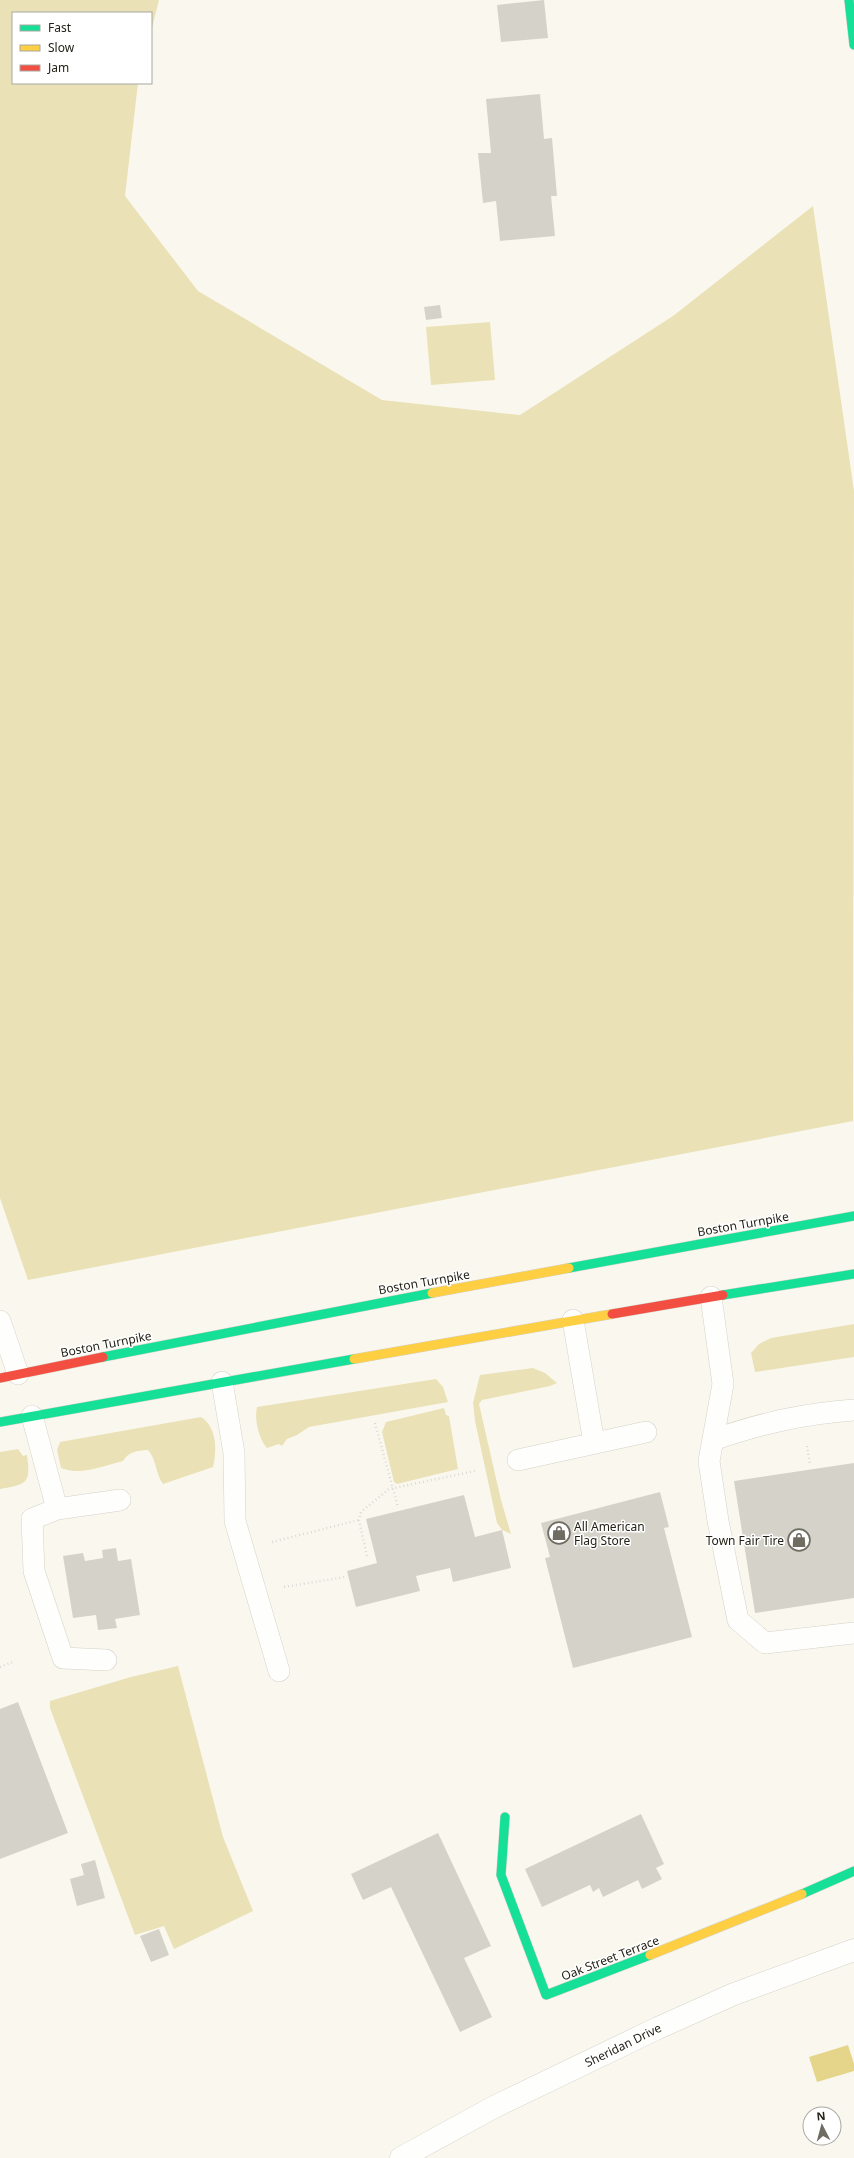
<svg xmlns="http://www.w3.org/2000/svg" width="854" height="2158" viewBox="0 0 854 2158" font-family="'Noto Sans',sans-serif">
  <style>
    .green { fill: #eae1b6 }
    .water { fill: #e4d58b }
    .building { fill: #d5d3c9 }
    .lines { fill: none; stroke-linecap: round; stroke-linejoin: round }
    .lane-casing { stroke: #d4d2c8; stroke-width: 22 }
    .street-casing { stroke: #d4d2c8; stroke-width: 23 }
    .fast-casing { stroke: #d4d2c8; stroke-width: 10 }
    .slow-casing { stroke: #d4d2c8; stroke-width: 10 }
    .jam-casing { stroke: #d4d2c8; stroke-width: 10 }
    .path { stroke: #dbd9d6; stroke-width: 2.5; stroke-dasharray: 1 3; stroke-linecap: butt }
    .lane { stroke: #fefefc; stroke-width: 21 }
    .street { stroke: #fefefc; stroke-width: 22 }
    .fast { stroke: #16e098; stroke-width: 9 }
    .slow { stroke: #ffcf43; stroke-width: 9 }
    .jam { stroke: #f24e42; stroke-width: 9 }
    .labels { text-anchor: middle; dominant-baseline: central; stroke-width: 3; stroke-linejoin: round; paint-order: stroke }
    .street-label { font-size: 12px; fill: #242217; stroke: #fff }
    .poi-label { font-size: 12px; fill: #242217; stroke: #fff; text-anchor: start }
  </style>
  <rect width="100%" height="100%" fill="#faf8ee"/>
  <path class="green" d="M0,0H159L151,32V13H13V83H138L125,196L198,291L382,400L520,415L673,316L813,206L854,491L853,1121L28,1280L0,1198Z
    M490,322L495,380L431,385L426,327Z
    M854,1324V1357L755,1372L751,1353L759,1344L771,1338Z
    M533,1368L545,1373L557,1383L550,1386L482,1400L479,1404L501,1500L511,1534L502,1530L497,1523L475,1421L473,1403L480,1375Z
    M436,1379L443,1387L448,1402L309,1427L297,1435L287,1439L282,1446L279,1444L267,1448C259,1439 254,1420 257,1407Z
    M444,1408L446,1415L449,1416L458,1469L397,1484L394,1482L382,1432L386,1422Z
    M201,1417C217,1427 217,1450 213,1467L163,1484C155,1473 157,1460 148,1450C137,1451 129,1451 123,1461C104,1466 79,1476 61,1468L57,1450L60,1442Z
    M18,1449L23,1456L27,1455C31,1484 27,1484 0,1489V1452Z
    M178,1666L223,1837L253,1911L174,1949L164,1926L135,1935L50,1708V1701L131,1677Z"/>
  <path class="water" d="M848,2045L854,2064V2071L817,2082L809,2057Z"/>
  <path class="building" d="M544,0L548,38L501,42L497,5Z
    M540,94L544,139L552,138L557,196H551L555,236L500,241L496,201L483,203L478,153H491L486,99Z
    M440,305L442,318L426,320L424,307Z
    M854,1463V1598L755,1613L734,1481Z
    M660,1492L669,1527L664,1528L692,1637L573,1668L545,1558L550,1557L541,1523Z
    M464,1495L475,1537L502,1530L511,1568L453,1582L450,1568L416,1576L420,1591L356,1607L347,1571L377,1563L366,1519Z
    M116,1548L118,1561L131,1559L140,1615L115,1619L117,1628L98,1630L96,1615L73,1618L63,1556L83,1553L85,1561L103,1558L102,1550Z
    M18,1702L68,1833L0,1859V1709Z
    M641,1814L664,1864L656,1868L662,1879L642,1889L638,1880L603,1897L599,1888L593,1892L590,1885L542,1907L525,1869Z
    M438,1833L491,1946L464,1958L492,2017L460,2032L391,1887L363,1900L351,1874Z
    M95,1860L105,1898L77,1906L70,1879L84,1875L81,1864Z
    M159,1929L169,1955L151,1962L140,1936Z"/>
  <g class="lines">
    <g class="lane-casing">
      <path id="lane" d="M711,1297L723,1384L709,1461L718,1521L738,1620L765,1643L854,1633
        M573,1320L594,1443
        M0,1321L18,1374
        M222,1382L234,1453L235,1521L279,1671
        M32,1416L57,1509
        M713,1440C762,1423 802,1414 854,1410
        M518,1460L646,1432
        M106,1660L63,1658L34,1571L32,1519L57,1509L120,1500"/>
    </g>
    <g class="street-casing">
      <path id="street" d="M401,2158L494,2107L658,2028L734,1994L854,1950"/>
    </g>
    <g class="fast-casing">
      <path id="fast" d="M849,0L854,45
        M569,1268L854,1216
        M723,1295L854,1274
        M103,1357L432,1293
        M0,1422L354,1359
        M505,1817L501,1875L546,1995L650,1955
        M802,1894L854,1871"/>
    </g>
    <g class="slow-casing">
      <path id="slow" d="M432,1293L569,1268
        M354,1359L612,1314
        M650,1955L802,1894"/>
    </g>
    <g class="jam-casing">
      <path id="jam" d="M612,1314L723,1295
        M0,1378L103,1357"/>
    </g>
    <path class="path" d="M375,1423L398,1507
      M807,1446L810,1465
      M272,1542L359,1520
      M367,1556L359,1520L361,1512L389,1489L475,1471
      M284,1587L345,1577
      M0,1667L13,1662"/>
    <use href="#lane" class="lane"/>
    <use href="#street" class="street"/>
    <use href="#fast" class="fast"/>
    <use href="#slow" class="slow"/>
    <use href="#jam" class="jam"/>
  </g>
  <defs>
    <g id="shop-ring" transform="scale(1.15)"><circle r="9.5" fill="#fff" stroke="#6f6d62" stroke-width="1.5"/><path d="M-5-2.5h2.3a2.7 3.5 0 0 1 5.4 0H5L5.5 6h-11ZM-1.5-2.5h3a1.5 2.3 0 0 0-3 0Z" fill="#6f6d62"/></g>
  </defs>
  <g fill-rule="evenodd">
    <use href="#shop-ring" x="559" y="1533"/>
    <use href="#shop-ring" x="799" y="1540"/>
  </g>
  <g class="labels">
    <g class="street-label">
      <text transform="translate(743 1224) rotate(-10)">Boston Turnpike</text>
      <text transform="translate(424 1282) rotate(-10)">Boston Turnpike</text>
      <text transform="translate(106 1344) rotate(-11)">Boston Turnpike</text>
      <text transform="translate(610 1958) rotate(-21)">Oak Street Terrace</text>
      <text transform="translate(623 2045) rotate(-26)">Sheridan Drive</text>
    </g>
    <g class="poi-label">
      <text x="574" y="1526">All American<tspan x="574" dy="14">Flag Store</tspan></text>
      <text x="784" y="1540" text-anchor="end">Town Fair Tire</text>
    </g>
  </g>
  <rect x="12" y="12" width="140" height="72" fill="#ffffff" stroke="#a7a7a2"/>
  <rect x="20" y="25" width="20" height="6" fill="#16e098" stroke="#a7a7a2"/>
  <text x="48" y="32" font-size="12" fill="#242217">Fast</text>
  <rect x="20" y="45" width="20" height="6" fill="#ffcf43" stroke="#a7a7a2"/>
  <text x="48" y="52" font-size="12" fill="#242217">Slow</text>
  <rect x="20" y="65" width="20" height="6" fill="#f24e42" stroke="#a7a7a2"/>
  <text x="48" y="72" font-size="12" fill="#242217">Jam</text>
  <g transform="translate(822 2126) rotate(354)"><circle r="19" fill="#ffffff" stroke="#a7a7a2"/>
  <path d="M0-3L7 15L0 10L-7 15Z" fill="#6f6d62"/>
  <text y="-6" font-size="11" font-weight="bold" text-anchor="middle" fill="#242217">N</text>
  </g>
</svg>
